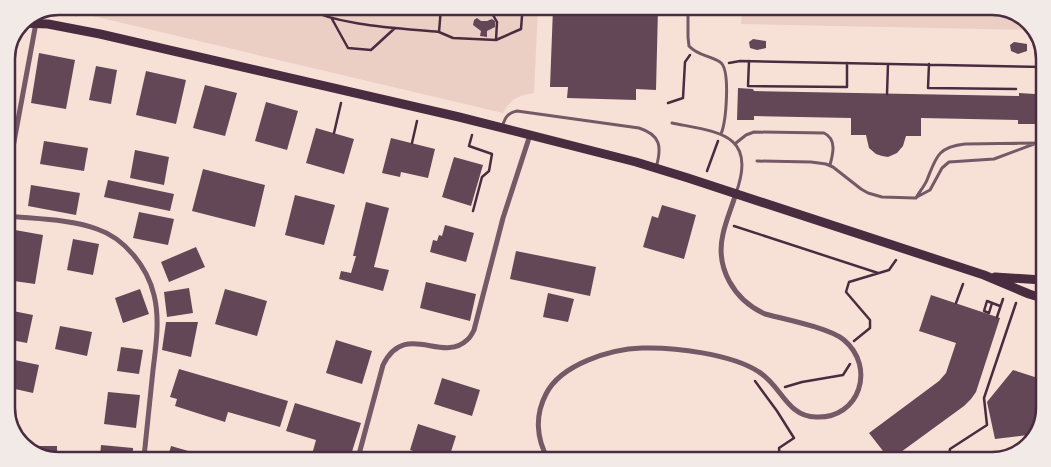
<svg xmlns="http://www.w3.org/2000/svg" width="1051" height="467" viewBox="0 0 1051 467" font-family="'DM Sans',sans-serif">
  <style>
    .green { fill: #ebcfc5 }
    .building { fill: #644757 }
    .lines { fill: none; stroke-linecap: round; stroke-linejoin: round }
    .path { stroke: #4a2c40; stroke-width: 2.5 }
    .service { stroke: #755966; stroke-width: 3 }
    .minor { stroke: #755966; stroke-width: 5 }
    .secondary { stroke: #4a2c40; stroke-width: 9 }
    .rim { fill: none; stroke: #4a2c40; stroke-width: 2.5 }
  </style>
  <rect width="100%" height="100%" fill="#f7e1d7"/>
  <path class="green" d="M59,6L538,8L534,93C518,96 511,98 503,113L80,13L52,9Z
    M742,9L1013,10L1034,27L1035,30L741,24Z"/>
  <path class="building" d="M553,8L658,9L656,90L636,89V100L567,98L568,87H550Z
    M477,18L481,21H487L492,19L495,21V27L487,31V37L480,36L481,31L473,25L474,20Z
    M753,39L766,41V48L757,50L750,48L749,42Z
    M1014,42L1027,44V51L1018,54L1011,51L1010,45Z
    M39,53L75,60L66,109L31,103Z
    M96,66L117,70L111,104L89,100Z
    M146,71L186,80L176,124L136,115Z
    M205,85L237,93L225,136L193,128Z
    M738,88L753,89L754,91L1019,96V93L1035,94V124H1018V120L921,118V136H906L903,146L897,153L888,157L882,156L876,154L869,148L866,135H851V118L754,116V120H737Z
    M266,102L298,111L287,150L255,141Z
    M316,128L354,139L344,174L306,163Z
    M391,138L435,149L428,178L401,172L400,177L382,173Z
    M44,141L88,148L84,171L40,164Z
    M135,150L169,157L164,185L130,178Z
    M454,157L483,165L471,206L442,197Z
    M203,169L265,185L255,227L192,211Z
    M108,180L174,194L170,211L104,197Z
    M31,185L80,193L76,215L28,206Z
    M295,195L335,205L324,245L285,235Z
    M366,202L389,208L374,267L389,270L383,291L339,279L341,271L351,273L356,256H353Z
    M662,205L696,215L684,259L643,247L652,216L658,218Z
    M139,212L174,219L168,245L133,238Z
    M445,225L474,233L466,262L430,252L433,240L437,241L439,235L442,236Z
    M15,230L43,235L35,284L7,280Z
    M73,239L99,244L93,275L67,270Z
    M196,247L205,267L169,282L161,262Z
    M516,251L596,267L590,296L510,279Z
    M426,282L476,294L470,321L420,308Z
    M189,288L193,313L167,317L164,292Z
    M140,289L149,314L123,323L115,298Z
    M225,289L267,301L257,336L215,324Z
    M548,293L574,299L568,322L543,317Z
    M931,295L1000,318L976,392L971,399L964,406L890,460L869,433L939,381L946,373L956,343L919,331Z
    M8,310L33,315L27,343L6,339Z
    M166,322H198L191,357L162,350Z
    M60,326L92,332L87,356L55,349Z
    M336,340L372,351L362,384L326,373Z
    M121,347L143,350L139,374L117,371Z
    M10,359L39,365L33,393L6,387V376Z
    M179,369L288,401L280,427L228,412L225,422L175,406L177,399L170,397Z
    M1013,370L1041,379V429L1036,434L995,439L987,402Z
    M442,378L480,390L472,416L434,404Z
    M108,392L140,395L136,428L104,424Z
    M295,403L361,423L350,458H311L316,440L286,431Z
    M418,424L456,436L449,458H436L410,450Z
    M101,445L133,448V457H100Z
    M25,446H57V457H38Z
    M171,446L209,457H168Z
    M844,456L873,459V460H844Z"/>
  <g class="lines">
    <path class="path" d="M302,7C340,26 396,28 439,32L441,8
      M489,8L497,22L496,40
      M76,15L77,8L85,6
      M332,19L348,48L371,50L395,28
      M439,32L453,38L496,40L521,29L522,16
      M749,61L748,86L847,87V63
      M729,63L740,61L1044,67
      M929,64L928,88L1016,89
      M887,94L888,64
      M668,103L683,98L685,62L690,55
      M334,133L341,103
      M472,135L469,146L492,154L489,171L482,177L473,211
      M412,143L417,121
      M707,171L718,141
      M734,226L878,273
      M956,303L963,284
      M989,313L984,311L987,301L1000,306
      M989,313L992,303
      M997,317L1003,299
      M854,341L870,328V320L846,292L849,282L889,270L896,260
      M755,381L777,411L794,438L779,448L780,460
      M785,387L802,382L843,375L850,364
      M948,461L950,449L987,425L984,398L1016,303"/>
    <path class="service" d="M688,9V37L689,46C698,56 709,55 720,62C731,69 726,122 721,134
      M672,123C717,132 758,133 736,193
      M502,127C505,118 507,113 517,111L639,128C661,135 662,147 656,168
      M736,143L746,135L754,132L824,133C837,139 833,154 830,165
      M757,161L811,162L826,164L833,167L861,189L868,193L882,197L915,198L930,190L942,168L949,162L994,159L1034,144
      M916,198C919,192 924,187 927,180C936,158 937,147 965,144L1044,143"/>
    <path class="minor" d="M6,185L36,23
      M6,216C35,219 70,219 97,229C124,238 147,266 154,295C160,319 156,346 153,370C150,399 147,428 144,457
      M358,458L383,365C405,320 442,364 467,340C470,338 472,334 474,330L503,218L530,135
      M548,459C536,438 535,415 546,394C561,364 611,349 642,348C674,347 732,354 759,372C781,385 787,417 816,417C860,419 876,367 844,340C830,328 784,319 765,314C734,300 715,268 723,234C726,220 732,207 736,193"/>
    <path class="secondary" d="M21,23L48,24L100,34L459,117L636,162L688,178L984,275L1029,294L1042,298
      M995,277L1042,280"/>
  </g>
  <path d="M0 0H1051V467H0ZM59 15H992A44 44 0 0 1 1036 59V408A44 44 0 0 1 992 452H59A44 44 0 0 1 15 408V59A44 44 0 0 1 59 15Z" fill="#f1eae7" fill-rule="evenodd"/>
  <path class="rim" d="M59 15H992A44 44 0 0 1 1036 59V408A44 44 0 0 1 992 452H59A44 44 0 0 1 15 408V59A44 44 0 0 1 59 15Z"/>
</svg>
